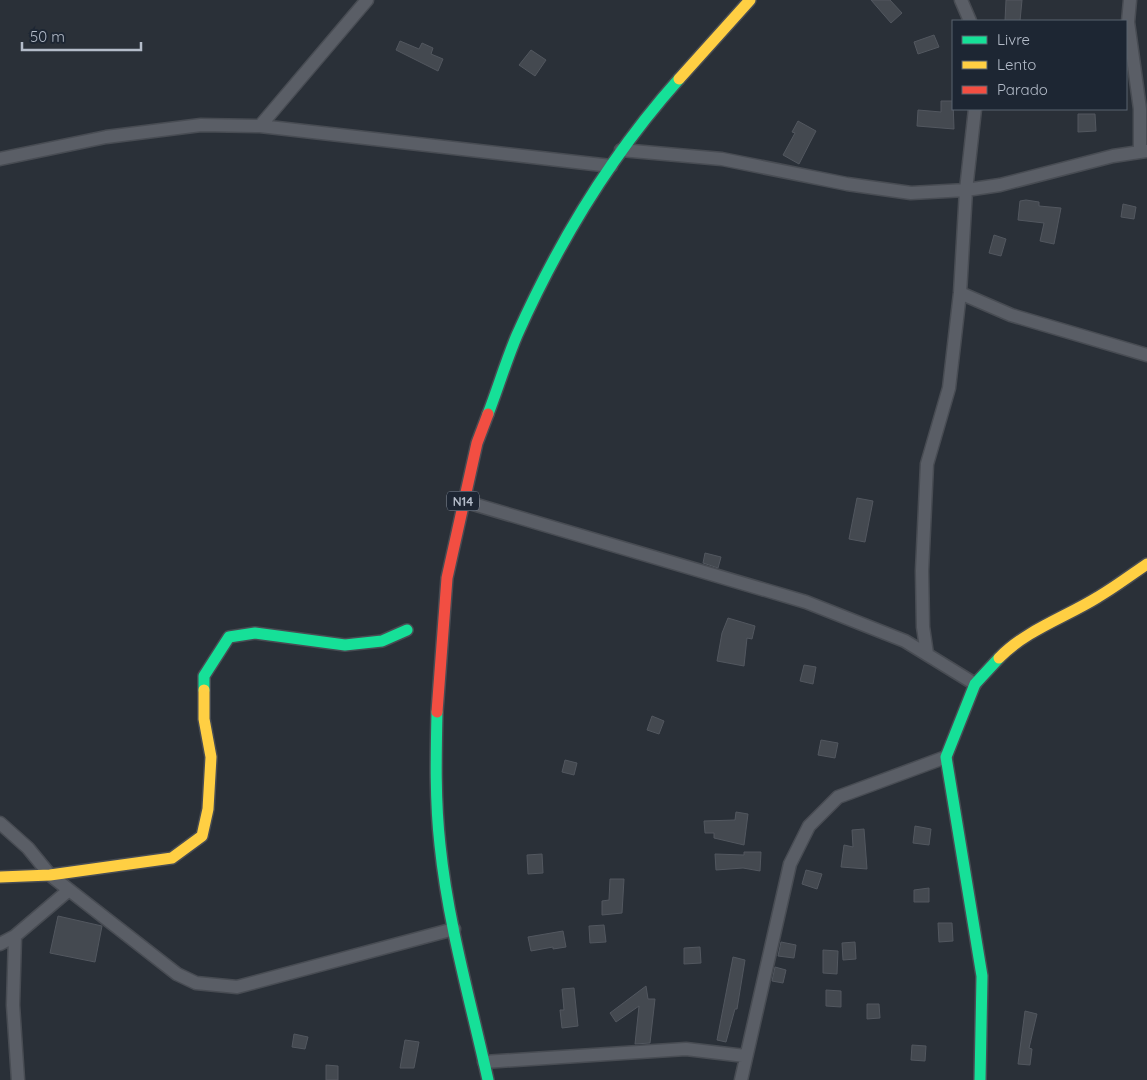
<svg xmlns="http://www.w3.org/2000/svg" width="1147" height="1080" viewBox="0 0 1147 1080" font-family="Quicksand,sans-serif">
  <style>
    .building { fill: #444950; stroke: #52575f }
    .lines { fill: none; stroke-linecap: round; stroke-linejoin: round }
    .street-casing { stroke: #484c53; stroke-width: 15 }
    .fast-casing { stroke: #484c53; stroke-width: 14 }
    .slow-casing { stroke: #484c53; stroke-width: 14 }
    .jam-casing { stroke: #484c53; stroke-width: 14 }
    .street { stroke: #5a5e66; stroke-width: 12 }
    .fast { stroke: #16e098; stroke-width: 11 }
    .slow { stroke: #ffcf43; stroke-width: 11 }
    .jam { stroke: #f24e42; stroke-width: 11 }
    .labels { text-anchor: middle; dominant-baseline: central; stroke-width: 4; stroke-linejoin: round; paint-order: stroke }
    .shield { fill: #1d2633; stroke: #878f9c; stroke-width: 1 }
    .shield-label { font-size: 12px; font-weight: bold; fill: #b4bcc9 }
  </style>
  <rect width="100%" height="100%" fill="#2a3038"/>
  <path class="building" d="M871,0H890L902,13L891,23Z
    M1006,0H1022L1020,21H1005Z
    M934,35L939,47L918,54L914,42Z
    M400,41L419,49L422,43L433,48L431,54L443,59L438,71L396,50Z
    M531,50L546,60L535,76L519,65Z
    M941,101H953L954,129L917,126L918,110L941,112Z
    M1078,114H1095L1096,131L1078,132Z
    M798,121L816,131L799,164L783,155L795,133L792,132Z
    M1026,200L1039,202V206L1061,208L1054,244L1040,241L1044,223L1018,220L1020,201Z
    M1123,204L1136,207L1134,219L1121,217Z
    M994,235L1006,239L1001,256L989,253Z
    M857,498L873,501L865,542L849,539Z
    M705,553L721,557L718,568L703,563Z
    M728,618L755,626L752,639L747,638L744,666L717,661L722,633Z
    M804,665L816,667L813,684L800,681Z
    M652,716L664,721L659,734L647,730Z
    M821,740L838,743L835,758L818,755Z
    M565,760L577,763L574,775L562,772Z
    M736,812L748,814L744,845L714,838V833H705L704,821L735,820Z
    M915,826L931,829L929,845L913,843Z
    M864,829L867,869L841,867L844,845L853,847L852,830Z
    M744,852H761L760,871L743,868L716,870L715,854L744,855Z
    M542,854L543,873L528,874L527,855Z
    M806,870L822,874L817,889L802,884Z
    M610,879H624L622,913L602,915V901L609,900Z
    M929,888V902H914V890Z
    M58,916L102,926L95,962L50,953Z
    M938,923H952L953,941L939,942Z
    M604,925L606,942L590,943L589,926Z
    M563,931L566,947L553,949V947L531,951L528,937Z
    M781,942L796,945L794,958L778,956Z
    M855,942L856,959L843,960L842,943Z
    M700,947L701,963L684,964V948Z
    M823,950L838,951L837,974L823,973Z
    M733,957L745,960L737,1009H735L726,1042L717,1040Z
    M775,967L786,970L783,983L772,981Z
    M646,986L648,999H655L650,1043L635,1044L639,1006L616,1022L610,1013Z
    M574,988L578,1026L562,1028L560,1010H564L562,989Z
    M826,990L841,991V1007L826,1006Z
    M867,1004H879L880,1018L867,1019Z
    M1025,1011L1037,1014L1029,1048L1032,1049L1030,1065L1018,1064Z
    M294,1034L308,1037L305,1049L292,1047Z
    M405,1040L419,1042L414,1068H400Z
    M912,1045L926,1046L925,1061L911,1060Z
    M326,1065L338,1066V1080H326Z"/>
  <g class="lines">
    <g class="street-casing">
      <path id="street" d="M367,0L260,126L611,166
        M961,0L970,21
        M1130,0L1128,22L1140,109V151
        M621,150L722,159L847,184L911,193L966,190L1000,185L1113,156L1147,151
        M0,159L106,137L201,125L260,126
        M960,293L1011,315L1147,355
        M463,501L806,602L905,641L975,684
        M927,654L923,627L922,571L927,464L949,388L960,293L966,190L975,109
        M0,823L28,848L50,875L177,974L196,983L237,987L454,929
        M15,936L13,1005L18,1080
        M0,944L15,936L69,890
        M484,1062L686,1049L745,1056
        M741,1080L790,864L809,826L838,797L946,757"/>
    </g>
    <g class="fast-casing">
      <path id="fast" d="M488,414C498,388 506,361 517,335C558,243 612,154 679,79
        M204,690V676L229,637L255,633L345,645L382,641L407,630
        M437,712C436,756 435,800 440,845C448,924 471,1003 488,1080
        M980,1080L982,976L946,757L975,684L999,658"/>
    </g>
    <g class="slow-casing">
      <path id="slow" d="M679,79L750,0
        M999,658C1026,630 1066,617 1098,597C1115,587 1131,575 1147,564
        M0,877L50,875L172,858L202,836L208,809L211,757L204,719V690"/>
    </g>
    <g class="jam-casing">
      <path id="jam" d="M437,712L447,578L477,443L488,414"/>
    </g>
    <use href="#street" class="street"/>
    <use href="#fast" class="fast"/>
    <use href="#slow" class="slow"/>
    <use href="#jam" class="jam"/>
  </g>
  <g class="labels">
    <rect class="shield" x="447" y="491.5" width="32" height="19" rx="4"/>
    <g class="shield-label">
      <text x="463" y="501">N14</text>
    </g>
  </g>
  <rect x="952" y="20" width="175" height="90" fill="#1d2633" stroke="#59626f"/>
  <rect x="962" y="36" width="25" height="8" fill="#16e098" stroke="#59626f"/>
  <text x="997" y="45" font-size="15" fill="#b4bcc9">Livre</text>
  <rect x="962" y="61" width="25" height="8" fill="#ffcf43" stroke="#59626f"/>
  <text x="997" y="70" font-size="15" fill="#b4bcc9">Lento</text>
  <rect x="962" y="86" width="25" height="8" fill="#f24e42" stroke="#59626f"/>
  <text x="997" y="95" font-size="15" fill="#b4bcc9">Parado</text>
  <path d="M22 42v8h119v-8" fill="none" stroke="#b4bcc9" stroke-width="2.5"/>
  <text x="30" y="42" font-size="15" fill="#b4bcc9" stroke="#1d2633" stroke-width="4" paint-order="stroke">50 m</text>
</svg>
